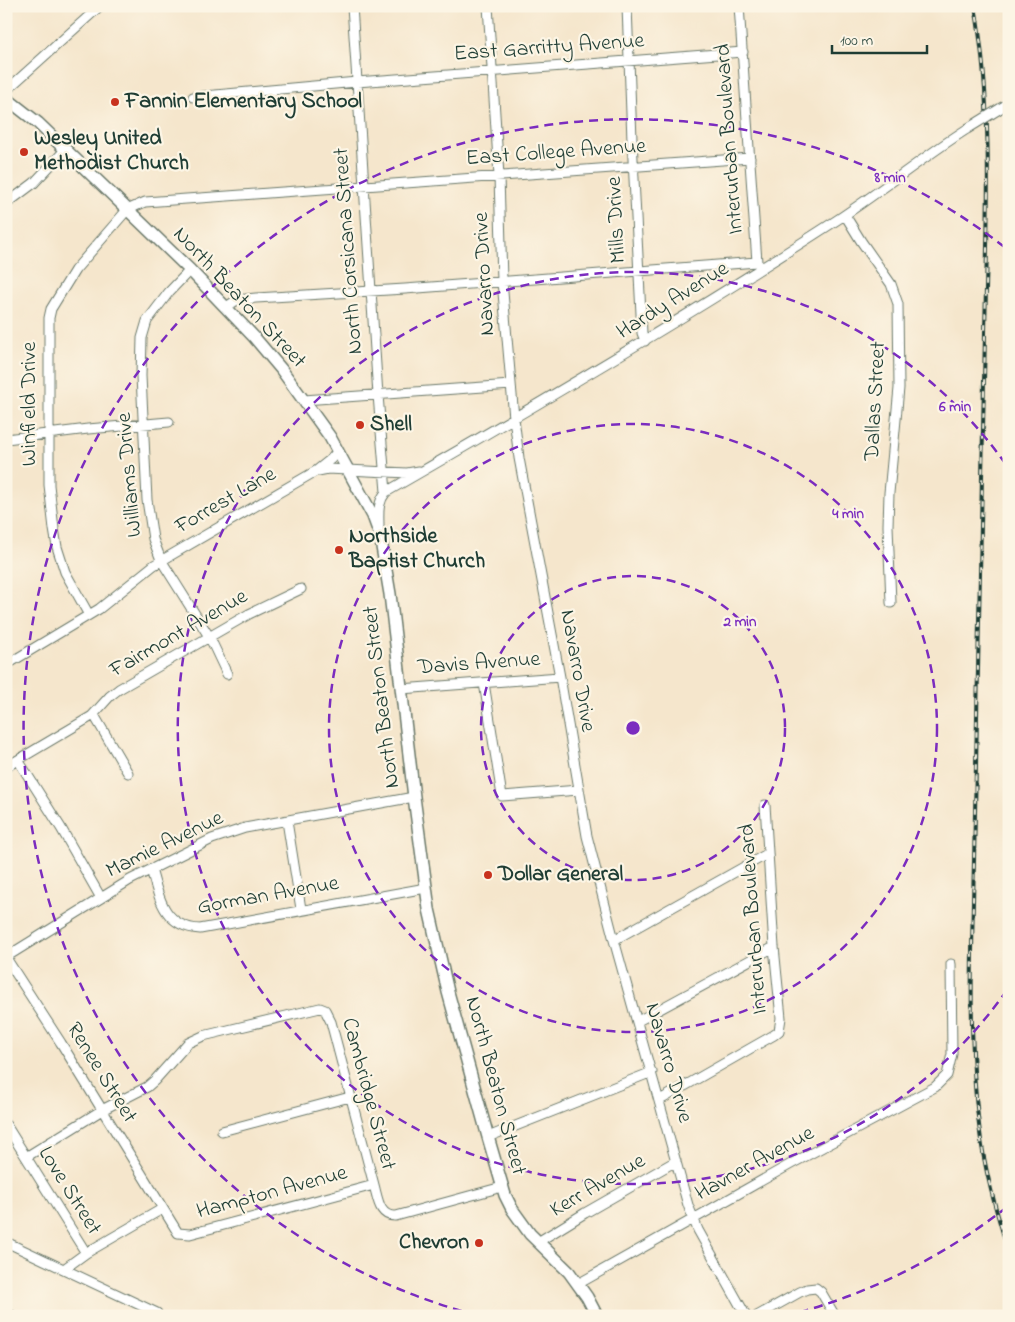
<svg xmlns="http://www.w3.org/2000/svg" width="1015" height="1322" viewBox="0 0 1015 1322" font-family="'Indie Flower',sans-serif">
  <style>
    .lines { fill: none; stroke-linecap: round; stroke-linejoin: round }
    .minor-casing { stroke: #6a7869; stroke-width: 11 }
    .major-casing { stroke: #6a7869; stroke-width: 14 }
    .minor { stroke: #fff; stroke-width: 9 }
    .major { stroke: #fff; stroke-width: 11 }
    .rail-casing { stroke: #1f3d34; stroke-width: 4 }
    .rail { stroke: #fcf5e5; stroke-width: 2; stroke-dasharray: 5.5; stroke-linecap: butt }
    .minor-bridge-casing { stroke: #6a7869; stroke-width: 11; stroke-linecap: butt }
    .minor-bridge { stroke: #fff; stroke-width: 9 }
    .ring { fill: none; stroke: #7b2cbf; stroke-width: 2.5; stroke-dasharray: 9 6 }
    .poi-dot { fill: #c8321e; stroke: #fcf5e5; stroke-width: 2 }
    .labels { text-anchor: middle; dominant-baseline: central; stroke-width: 4.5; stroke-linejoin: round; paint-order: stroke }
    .street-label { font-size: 22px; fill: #1f3d34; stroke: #fcf5e5 }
    .poi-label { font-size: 22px; font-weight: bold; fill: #1f3d34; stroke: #fcf5e5; text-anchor: start }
    .centre { fill: #7b2cbf; stroke: #fcf5e5; stroke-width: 2.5 }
    .ring-label { font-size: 15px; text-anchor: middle; font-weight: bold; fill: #7b2cbf; stroke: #fcf5e5; stroke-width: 4.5; stroke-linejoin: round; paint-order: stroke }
  </style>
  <rect width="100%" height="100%" fill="#fcf5e5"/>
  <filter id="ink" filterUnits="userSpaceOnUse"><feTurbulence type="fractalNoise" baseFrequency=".02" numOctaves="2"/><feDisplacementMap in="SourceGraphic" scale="10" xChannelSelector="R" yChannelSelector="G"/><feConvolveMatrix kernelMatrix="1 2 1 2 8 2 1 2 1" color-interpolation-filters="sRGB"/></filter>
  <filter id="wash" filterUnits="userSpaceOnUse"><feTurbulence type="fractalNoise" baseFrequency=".0096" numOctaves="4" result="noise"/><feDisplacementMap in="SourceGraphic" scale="20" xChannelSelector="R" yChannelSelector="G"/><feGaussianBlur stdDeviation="1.12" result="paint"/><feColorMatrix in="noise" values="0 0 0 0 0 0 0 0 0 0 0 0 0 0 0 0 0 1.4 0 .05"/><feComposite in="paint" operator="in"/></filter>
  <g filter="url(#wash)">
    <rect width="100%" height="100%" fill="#f5e6cc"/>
  </g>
  <g filter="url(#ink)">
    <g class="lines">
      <g class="minor-casing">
        <path id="minor" d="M352,6L378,395L386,492
          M488,6L499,176L502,281L514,418L519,458L560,677L587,836L614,940L688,1205L698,1230L746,1316
          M627,6L632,140L642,333L645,341
          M739,6L757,262L760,266
          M9,88L100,6
          M193,97L357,82L743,52
          M6,204L34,183L65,150
          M845,215L861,241L891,284L898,304L899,388L889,493L888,526L891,603
          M190,270L169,292L147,321L142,338L141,376L147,500L153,539L161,560L210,638L227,674
          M226,307L237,300L256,298L405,289L757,262
          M304,400L511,385
          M6,439L88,429L169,422
          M318,471L328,469L407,473L419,471
          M379,527C379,513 377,503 386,492C538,405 689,316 837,220C881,191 922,158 967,129
          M89,615L65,572L57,547L54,529L49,485V318L51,309L75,270L127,210L145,202L750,158
          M6,665L99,609L154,565L316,471L331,459L338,451
          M484,683L502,796L579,790
          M401,689L560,677
          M94,715L128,773
          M18,760L61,828L101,898
          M6,767L92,716L110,696L119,689L249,614L301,589
          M287,821L301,909
          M151,869C159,898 164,927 200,929L426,888
          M614,940L767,854
          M6,957L130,880L212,839L245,828L414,797
          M6,958L61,1043L178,1233L190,1234L374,1185
          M638,1021L774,947
          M660,1100L774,1035L779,1031L781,1018L774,947L765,805
          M6,1125L86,1253
          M222,1131L350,1097
          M488,1137L652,1072
          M26,1157L102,1110L147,1087L155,1080L188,1043L203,1036L320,1008L325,1010L331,1022L374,1185C378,1199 379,1217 396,1216L502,1187
          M6,1242L157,1313
          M538,1242L585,1213L676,1161
          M64,1269L86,1253L162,1209
          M578,1284L791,1164L935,1087L947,1075L952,1054L951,964
          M757,1316L800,1292L807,1289L816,1288L821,1292L835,1316"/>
      </g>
      <g class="major-casing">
        <path id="major" d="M6,98L38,123L190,270L254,337L281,369L330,437L373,516L380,535L390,594L414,797L429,909L448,992L488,1137L505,1195L512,1209L530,1234L569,1272L587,1297L597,1316"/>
      </g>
      <use href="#minor" class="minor"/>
      <use href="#major" class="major"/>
      <g class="rail-casing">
        <path id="rail" d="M975,6C994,114 987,224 985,333C982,509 977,685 974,861C972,949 968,1038 979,1125C984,1169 996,1211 1009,1253
          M6,1309L22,1316"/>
      </g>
      <use href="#rail" class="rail"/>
      <g class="minor-bridge-casing">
        <path id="minor-bridge" d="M967,129L1009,103"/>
      </g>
      <use href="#minor-bridge" class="minor-bridge"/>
    </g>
  </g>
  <g class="ring">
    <circle cx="633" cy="728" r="152"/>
    <circle cx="633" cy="728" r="304"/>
    <path d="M1007 990A456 456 0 1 1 1007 466"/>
    <path d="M1007 1207A608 608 0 0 1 790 1315M476 1315A608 608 0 1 1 1007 249"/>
  </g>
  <g class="poi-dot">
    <circle cx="115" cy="102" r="5"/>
    <circle cx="24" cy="152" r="5"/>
    <circle cx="360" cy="425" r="5"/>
    <circle cx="339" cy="550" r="5"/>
    <circle cx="488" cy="875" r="5"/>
    <circle cx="479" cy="1243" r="5"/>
  </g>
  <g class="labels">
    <g class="street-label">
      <text transform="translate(549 48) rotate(-4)">East Garritty Avenue</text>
      <text transform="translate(730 139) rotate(-94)">Interurban Boulevard</text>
      <text transform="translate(556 153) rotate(-4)">East College Avenue</text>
      <text transform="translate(617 220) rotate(-93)">Mills Drive</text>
      <text transform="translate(349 251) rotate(-94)">North Corsicana Street</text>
      <text transform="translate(485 274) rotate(-93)">Navarro Drive</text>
      <text transform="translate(239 298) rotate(47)">North Beaton Street</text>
      <text transform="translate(673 301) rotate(-32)">Hardy Avenue</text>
      <text transform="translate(876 401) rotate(-87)">Dallas Street</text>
      <text transform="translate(30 404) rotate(-90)">Winfield Drive</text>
      <text transform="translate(130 475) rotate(-95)">Williams Drive</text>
      <text transform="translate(226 501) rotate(-30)">Forrest Lane</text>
      <text transform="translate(179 634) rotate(-30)">Fairmont Avenue</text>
      <text transform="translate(479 664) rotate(-4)">Davis Avenue</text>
      <text transform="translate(577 671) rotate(80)">Navarro Drive</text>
      <text transform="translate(382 697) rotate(-97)">North Beaton Street</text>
      <text transform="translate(165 845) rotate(-26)">Mamie Avenue</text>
      <text transform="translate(268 896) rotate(-10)">Gorman Avenue</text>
      <text transform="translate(754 919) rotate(-94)">Interurban Boulevard</text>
      <text transform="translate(668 1063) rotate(74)">Navarro Drive</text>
      <text transform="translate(101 1073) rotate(58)">Renee Street</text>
      <text transform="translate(495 1086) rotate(75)">North Beaton Street</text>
      <text transform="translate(368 1094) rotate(75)">Cambridge Street</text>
      <text transform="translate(755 1164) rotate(-29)">Havner Avenue</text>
      <text transform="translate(598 1186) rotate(-30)">Kerr Avenue</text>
      <text transform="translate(69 1191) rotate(58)">Love Street</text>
      <text transform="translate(272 1193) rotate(-15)">Hampton Avenue</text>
    </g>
    <g class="poi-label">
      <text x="125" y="102">Fannin Elementary School</text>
      <text x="34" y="139">Wesley United<tspan x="34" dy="25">Methodist Church</tspan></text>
      <text x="370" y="425">Shell</text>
      <text x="349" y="537">Northside<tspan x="349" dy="25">Baptist Church</tspan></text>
      <text x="498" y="875">Dollar General</text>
      <text x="469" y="1243" text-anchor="end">Chevron</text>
    </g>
  </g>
  <circle cx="633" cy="728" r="8" class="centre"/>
  <g class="ring-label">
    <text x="890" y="182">8 min</text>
    <text x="955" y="411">6 min</text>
    <text x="848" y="518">4 min</text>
    <text x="740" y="626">2 min</text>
  </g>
  <rect width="1015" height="1322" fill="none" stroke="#fcf5e5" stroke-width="25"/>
  <path d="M832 45v8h95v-8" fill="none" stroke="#1f3d34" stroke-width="2.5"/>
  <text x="840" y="45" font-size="15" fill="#1f3d34" stroke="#fcf5e5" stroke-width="4" paint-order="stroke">100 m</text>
</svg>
